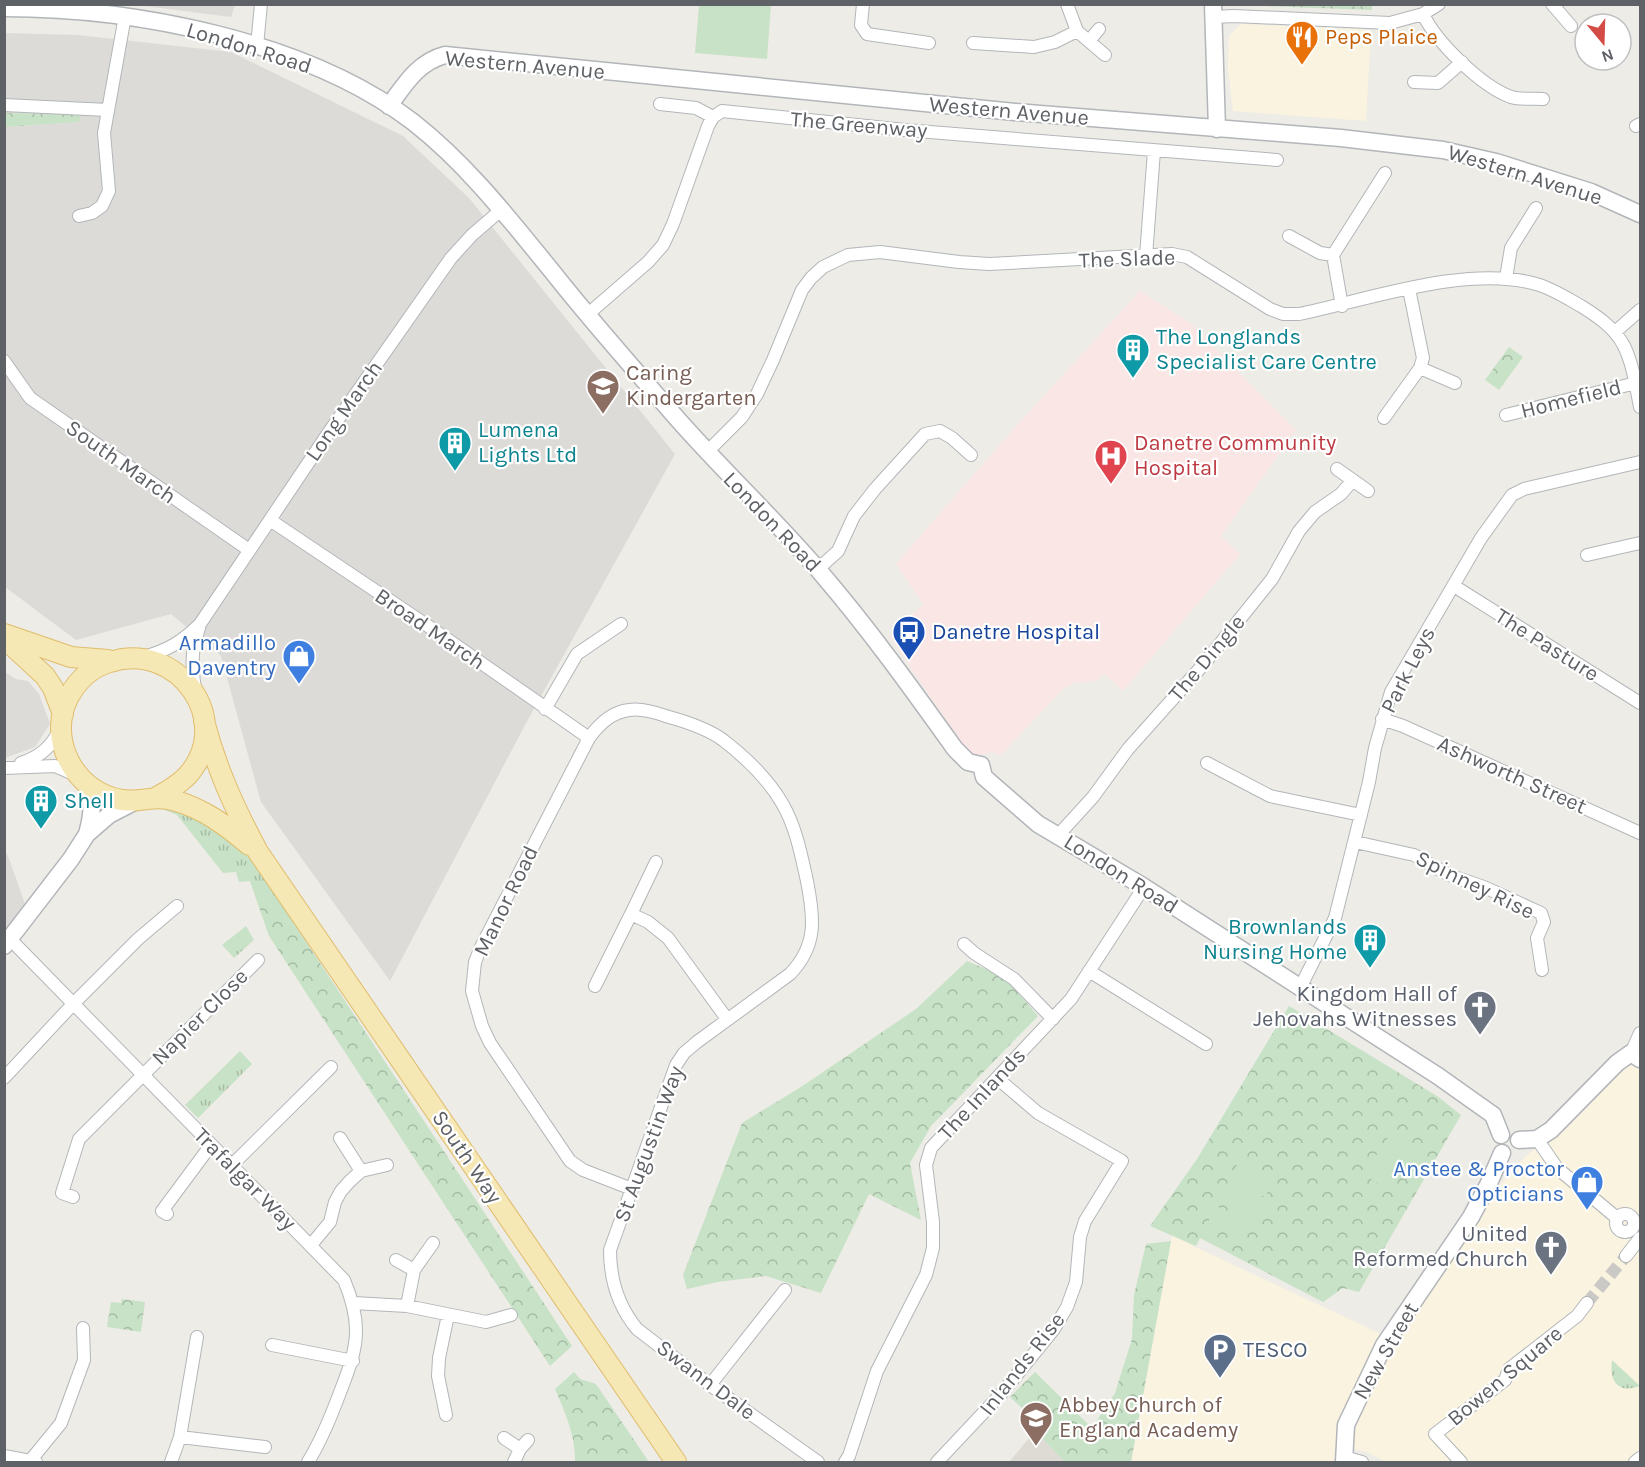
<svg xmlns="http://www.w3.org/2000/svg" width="1645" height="1467" viewBox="0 0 1645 1467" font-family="Karla,sans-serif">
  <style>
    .commercial { fill: #faf3df }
    .industrial { fill: #dddbd8 }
    .education { fill: #dedbd5 }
    .medical { fill: #f9e6e5 }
    .grass { fill: url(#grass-tufts) }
    .forest { fill: url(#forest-crowns) }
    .pitch { fill: #c7e2c6 }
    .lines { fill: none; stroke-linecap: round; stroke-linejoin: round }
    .street-tunnel { stroke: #cac9c6; stroke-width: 12; stroke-dasharray: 12 6; stroke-linecap: butt }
    .street-casing { stroke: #b3b6b9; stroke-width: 14 }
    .secondary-casing { stroke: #b2b5b9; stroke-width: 19 }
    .primary-casing { stroke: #e0bc6d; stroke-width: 22 }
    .street { stroke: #fff; stroke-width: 12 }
    .secondary { stroke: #fff; stroke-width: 16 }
    .primary { stroke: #f5e8b4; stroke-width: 20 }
    .labels { text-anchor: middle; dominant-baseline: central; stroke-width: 4.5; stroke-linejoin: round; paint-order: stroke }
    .food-label { font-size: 22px; fill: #c56008; stroke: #fff; text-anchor: start }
    .street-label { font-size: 22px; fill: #5e6165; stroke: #fff }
    .culture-label { font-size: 22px; fill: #0d838f; stroke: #fff; text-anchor: start }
    .education-label { font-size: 22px; fill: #785e54; stroke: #fff; text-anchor: start }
    .health-label { font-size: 22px; fill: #be3a42; stroke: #fff; text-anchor: start }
    .transit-label { font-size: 22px; fill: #164399; stroke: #fff; text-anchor: start }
    .shop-label { font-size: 22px; fill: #366cbe; stroke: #fff; text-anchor: end }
    .worship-label { font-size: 22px; fill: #5b616d; stroke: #fff; text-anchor: end }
    .service-label { font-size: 22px; fill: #4e5e75; stroke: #fff; text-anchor: start }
  </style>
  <defs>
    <pattern id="grass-tufts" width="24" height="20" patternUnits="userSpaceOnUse" patternTransform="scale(1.5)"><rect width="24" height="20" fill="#c7e2c6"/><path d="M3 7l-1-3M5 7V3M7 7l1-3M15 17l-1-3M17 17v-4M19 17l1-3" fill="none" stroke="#a5bba4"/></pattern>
    <pattern id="forest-crowns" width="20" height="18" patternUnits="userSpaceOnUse" patternTransform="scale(1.5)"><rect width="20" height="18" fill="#c7e2c6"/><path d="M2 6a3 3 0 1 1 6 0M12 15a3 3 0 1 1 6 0" fill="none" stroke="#a5bba4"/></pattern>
  </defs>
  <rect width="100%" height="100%" fill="#eeece6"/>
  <path class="commercial" d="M1241,24L1371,30L1366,121L1233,111L1228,68L1229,36Z
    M1640,1063V1462H1386L1367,1452L1352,1449L1357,1421L1372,1388L1393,1347L1467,1234L1478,1209L1526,1156L1569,1122L1620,1069Z
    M1172,1236L1381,1334L1345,1406L1336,1437L1337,1462H1131Z"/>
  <path class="industrial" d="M137,5L235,4V5L231,17Z
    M5,33L78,35L231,52L403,136L469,198L675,454L524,727L390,981L261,802L221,656L171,614L76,640L5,587V127L79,122L80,114L5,113Z
    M5,672L16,679L28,681L39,694L50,724L35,747L5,758Z
    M4,850L8,856L25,904L13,932L5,926Z"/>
  <path class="education" d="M1035,1431L1065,1462H1009Z"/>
  <path class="medical" d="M1140,291L1190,323L1296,430L1221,536L1240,554L1123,691L1105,674L1095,681L1073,683L1063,689L1000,756L993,751L982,755L968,753L890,637L923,604L896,564L1009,434Z"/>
  <path class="grass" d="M153,805L183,806L230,836L268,879L299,931L253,890L250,881L239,882L236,872L223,873L177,815Z
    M246,926L254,940L234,958L222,945Z
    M240,1051L252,1064L198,1118L185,1105Z
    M1612,1360L1640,1386C1618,1394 1609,1382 1612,1360Z"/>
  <path class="forest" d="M1372,5V10L1240,5L1372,4Z
    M5,113L81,114L79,122L5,127Z
    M1509,347L1523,357L1499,390L1485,380Z
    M253,890L299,931L572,1346L550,1366L269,936Z
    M967,961L1005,977L1038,1016L931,1126L910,1163L921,1220L869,1194L821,1293L766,1276L718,1282L687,1289L683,1275L742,1123L801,1087L916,1009Z
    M1289,1006L1437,1096L1461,1115L1359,1292L1343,1288L1323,1302L1200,1238L1196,1246L1150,1226L1197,1159Z
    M1171,1241L1131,1462H1065L1035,1431L1036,1421L1010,1397L1035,1372L1092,1428L1115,1393L1132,1339L1134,1295L1146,1244Z
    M122,1299L145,1302L141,1332L107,1327L111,1302L121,1303Z
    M574,1372L580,1379L596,1384L649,1462H575C576,1437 565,1412 555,1389Z"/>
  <path class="pitch" d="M699,5H771L767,59L695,53Z
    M1390,1134L1396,1138H1404L1420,1154L1412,1163L1407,1171H1403L1385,1189L1364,1174Z
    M1238,1163L1273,1181L1265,1197L1229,1179Z
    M1227,1184L1262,1203L1254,1219L1218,1201Z
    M1216,1206L1252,1224L1244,1241L1208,1222Z"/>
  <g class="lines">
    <path class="street-tunnel" d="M1587,1303L1626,1256"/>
    <g class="street-casing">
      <path id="street" d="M863,4L861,25L867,34L929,43
        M1552,4L1571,26
        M1423,14C1436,42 1481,86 1511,97C1520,100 1533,98 1543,99
        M1213,17L1234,16L1390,23L1423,14L1439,4
        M1077,31L1105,55
        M1089,41L1099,29
        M973,43L1034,47L1055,42L1077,31L1067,4
        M257,46L261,4
        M1414,82L1438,83L1462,62
        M660,104L696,108L713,117L722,111L905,130L1277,160
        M4,105L108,110
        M1636,126L1640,124
        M79,216L92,213L102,206L109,191L104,133L125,16
        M1289,236L1320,253L1333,255
        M1146,256L1154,151
        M1506,278L1511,248L1536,208
        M1342,306L1333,255L1385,173
        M587,315L648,262L663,245L673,224L708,126L713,117
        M1615,332L1640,310
        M4,361L30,398L249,550
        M1420,368L1455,383
        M1506,415L1636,383
        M1384,418L1420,368L1423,358L1409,289
        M706,453L742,417L757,394L773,360L802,290L811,278L823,267L848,255L880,252L959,262L989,264L1172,254L1187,257L1270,309L1283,314H1299C1367,300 1468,264 1536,284C1551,288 1567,298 1581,306C1597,316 1615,328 1624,346C1633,364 1636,387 1640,407
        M1337,469L1368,491
        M270,520L434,630L589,738
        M1587,555L1640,543
        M818,569L838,551L854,516L875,489L925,434L940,431L952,438L971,455
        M1454,586L1640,703
        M143,657C167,651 183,641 200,624L327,435L451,258L472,235L501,210
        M196,693C191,669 191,651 199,628
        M545,709L577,654L621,624
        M1382,719L1403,726L1640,833
        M21,763C40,757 53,746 60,728
        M1207,763L1270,796L1361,815
        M4,768L55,766L76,775
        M1060,837L1062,831L1093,797L1128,749L1203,665L1272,579L1299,531L1315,512L1341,494L1353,480
        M1355,842L1414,855L1449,875L1484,887L1541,913L1544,922L1537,938L1542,970
        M631,914L656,862
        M10,939L344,1280C364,1327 357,1349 339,1395C330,1419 321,1441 308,1462
        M964,944L974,953L1014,979L1053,1019
        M1089,971L1206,1044
        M595,986L631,914L648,922L668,938L727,1019
        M1301,986L1335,918L1369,782L1375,748L1391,692L1481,538L1512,495L1524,489L1640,462
        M1631,1053L1640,1033
        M4,1078L74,1003L138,939L177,906
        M340,1138L361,1171
        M1537,1139L1557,1168L1617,1218
        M231,1166L331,1067
        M632,1189L583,1170L570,1161L490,1043L482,1026L472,991L475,962L481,947L589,738C599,724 612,712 629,710C642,708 657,713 669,717C687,722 708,729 723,740C745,757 768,779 782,803C796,827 801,854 807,881C814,917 818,945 790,974L697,1042L684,1053L676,1065L610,1250C610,1280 618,1306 637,1329L710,1385L818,1462
        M73,1197L62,1193L79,1139L258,960
        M1616 1223a9 9 0 1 1 18 0a9 9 0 1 1-18 0Z
        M167,1214L162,1211L211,1145
        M311,1245L330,1222L335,1202L341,1191L350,1181L361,1171L387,1165
        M1626,1256L1640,1238
        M396,1260L414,1270
        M354,1303L407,1306L486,1322L511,1315
        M407,1306L414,1270L433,1243
        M272,1345L353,1361
        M710,1385L785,1290
        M446,1415L438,1376L439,1358L448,1315
        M180,1437L265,1447
        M504,1438L520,1449
        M4,1456L36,1462
        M1344,1457L1362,1462
        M30,1461L61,1423L84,1360L83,1328
        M171,1462L180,1437L197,1337
        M514,1462L520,1449L528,1440
        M845,1462L849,1456L877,1371L926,1275L933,1248V1222L926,1165L931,1148L1071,999L1144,887
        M937,1462L1001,1394L1054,1329L1067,1307L1076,1282L1080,1237L1085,1221L1122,1161L1038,1113L997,1078
        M1461,1462L1435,1434L1505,1380L1509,1369L1577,1316L1587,1303
        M1635,1462L1640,1458"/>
    </g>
    <g class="secondary-casing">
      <path id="secondary" d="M1213,4L1217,129
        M4,8C136,8 307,41 413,122C468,165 511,221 555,275C593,323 634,369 674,415C721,469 774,518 821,573C869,629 912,689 955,749L968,762L981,765L984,777L1038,824L1144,887L1438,1076L1493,1115L1501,1135
        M389,106C405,84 418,62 445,55L1015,112L1341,138L1443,150L1496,162L1591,192L1640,214
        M87,834C92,816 94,802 87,785
        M4,946L71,859L87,834L109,815L136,801
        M1519,1140L1537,1139L1551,1130L1617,1063L1631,1053L1640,1059
        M1344,1462L1346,1425L1384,1345L1471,1217L1489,1183L1502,1153"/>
    </g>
    <g class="primary-casing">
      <path id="primary" d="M4,634L71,657L108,660
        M5,639L45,676L53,688L63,714
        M204,721C217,770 234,807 258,852L676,1462
        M157,797C168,791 178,785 187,776C236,722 178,640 110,662C92,667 78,680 69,696C46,739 75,793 122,800C143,803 154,794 176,801C204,809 227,826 249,845"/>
    </g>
    <use href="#street" class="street"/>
    <use href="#secondary" class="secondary"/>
    <use href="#primary" class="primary"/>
  </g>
  <defs>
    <g id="restaurant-pin" transform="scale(1.725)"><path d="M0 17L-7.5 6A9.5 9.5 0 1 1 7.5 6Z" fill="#e8710a" stroke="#fff"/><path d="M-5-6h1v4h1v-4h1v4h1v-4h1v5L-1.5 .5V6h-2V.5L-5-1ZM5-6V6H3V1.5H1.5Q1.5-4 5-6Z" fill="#fff"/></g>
    <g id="building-pin" transform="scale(1.725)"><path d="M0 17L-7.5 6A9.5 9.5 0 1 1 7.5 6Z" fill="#0f9aa8" stroke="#fff"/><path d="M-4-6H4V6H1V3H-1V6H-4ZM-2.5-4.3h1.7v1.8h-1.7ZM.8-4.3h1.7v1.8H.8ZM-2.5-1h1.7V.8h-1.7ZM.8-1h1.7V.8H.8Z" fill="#fff"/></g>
    <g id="school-pin" transform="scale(1.725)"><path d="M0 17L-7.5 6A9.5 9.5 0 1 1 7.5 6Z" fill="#8d6e63" stroke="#fff"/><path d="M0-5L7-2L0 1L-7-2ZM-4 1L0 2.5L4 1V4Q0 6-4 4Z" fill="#fff"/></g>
    <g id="hospital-pin" transform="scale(1.725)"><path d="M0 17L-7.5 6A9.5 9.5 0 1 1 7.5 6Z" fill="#e0444e" stroke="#fff"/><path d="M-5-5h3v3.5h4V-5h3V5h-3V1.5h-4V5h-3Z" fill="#fff"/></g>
    <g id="bus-pin" transform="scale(1.725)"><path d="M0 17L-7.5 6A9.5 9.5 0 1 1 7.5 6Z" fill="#1a4fb4" stroke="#fff"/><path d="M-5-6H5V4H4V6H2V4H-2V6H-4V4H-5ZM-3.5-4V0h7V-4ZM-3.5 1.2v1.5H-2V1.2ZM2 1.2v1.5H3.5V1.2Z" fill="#fff"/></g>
    <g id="shop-pin" transform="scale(1.725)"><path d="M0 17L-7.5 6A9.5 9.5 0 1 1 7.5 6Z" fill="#3f7fe0" stroke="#fff"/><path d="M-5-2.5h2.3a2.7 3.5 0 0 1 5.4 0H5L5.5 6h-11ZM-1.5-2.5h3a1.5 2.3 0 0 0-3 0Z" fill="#fff"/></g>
    <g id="church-pin" transform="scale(1.725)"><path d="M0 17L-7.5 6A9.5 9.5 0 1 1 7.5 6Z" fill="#6b7280" stroke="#fff"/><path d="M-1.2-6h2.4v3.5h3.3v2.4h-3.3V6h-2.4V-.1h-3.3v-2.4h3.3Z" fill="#fff"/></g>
    <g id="parking-pin" transform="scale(1.725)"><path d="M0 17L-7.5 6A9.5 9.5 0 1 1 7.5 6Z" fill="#5c6f8a" stroke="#fff"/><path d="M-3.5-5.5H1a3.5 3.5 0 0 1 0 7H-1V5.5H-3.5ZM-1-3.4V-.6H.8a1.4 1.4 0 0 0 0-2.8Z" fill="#fff"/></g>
  </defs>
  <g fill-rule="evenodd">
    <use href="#restaurant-pin" x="1302" y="37"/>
    <use href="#building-pin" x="1133" y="350"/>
    <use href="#school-pin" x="603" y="386"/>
    <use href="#building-pin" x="455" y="443"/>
    <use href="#hospital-pin" x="1111" y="456"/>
    <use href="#bus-pin" x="909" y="632"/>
    <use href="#shop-pin" x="299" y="656"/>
    <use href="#building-pin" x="41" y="801"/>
    <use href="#building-pin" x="1370" y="940"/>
    <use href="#church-pin" x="1480" y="1007"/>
    <use href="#shop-pin" x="1587" y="1182"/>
    <use href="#church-pin" x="1551" y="1247"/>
    <use href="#parking-pin" x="1220" y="1350"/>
    <use href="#school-pin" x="1036" y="1418"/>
  </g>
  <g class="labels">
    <g class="food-label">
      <text x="1325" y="37">Peps Plaice</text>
    </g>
    <g class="street-label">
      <text transform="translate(249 48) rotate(17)">London Road</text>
      <text transform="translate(525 65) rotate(5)">Western Avenue</text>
      <text transform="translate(1009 111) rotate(5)">Western Avenue</text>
      <text transform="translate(859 125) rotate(5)">The Greenway</text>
      <text transform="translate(1525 175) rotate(17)">Western Avenue</text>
      <text transform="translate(1127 259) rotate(-2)">The Slade</text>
      <text transform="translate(1571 399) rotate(-14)">Homefield</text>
      <text transform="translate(344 411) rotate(-55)">Long March</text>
      <text transform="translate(121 462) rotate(35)">South March</text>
      <text transform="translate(772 522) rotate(46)">London Road</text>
      <text transform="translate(430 629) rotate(34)">Broad March</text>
      <text transform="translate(1547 645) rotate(32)">The Pasture</text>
      <text transform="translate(1207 658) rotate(-50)">The Dingle</text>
      <text transform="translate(1408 670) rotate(-63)">Park Leys</text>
      <text transform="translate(1512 775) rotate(24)">Ashworth Street</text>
      <text transform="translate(1121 874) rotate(32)">London Road</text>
      <text transform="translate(1475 885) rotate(26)">Spinney Rise</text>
      <text transform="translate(506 901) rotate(-64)">Manor Road</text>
      <text transform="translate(200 1017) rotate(-45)">Napier Close</text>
      <text transform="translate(982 1094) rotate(-47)">The Inlands</text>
      <text transform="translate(649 1144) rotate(-70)">St Augustin Way</text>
      <text transform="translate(467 1157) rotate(56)">South Way</text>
      <text transform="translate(245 1179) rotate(45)">Trafalgar Way</text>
      <text transform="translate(1386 1351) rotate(-60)">New Street</text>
      <text transform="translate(1022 1364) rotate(-52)">Inlands Rise</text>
      <text transform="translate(1505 1376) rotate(-40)">Bowen Square</text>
      <text transform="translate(706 1380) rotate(37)">Swann Dale</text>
    </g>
    <g class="culture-label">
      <text x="1156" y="337">The Longlands<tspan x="1156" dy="25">Specialist Care Centre</tspan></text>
      <text x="478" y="430">Lumena<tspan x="478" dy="25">Lights Ltd</tspan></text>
      <text x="64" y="801">Shell</text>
      <text x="1347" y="927" text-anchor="end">Brownlands<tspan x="1347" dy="25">Nursing Home</tspan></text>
    </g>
    <g class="education-label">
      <text x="626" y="373">Caring<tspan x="626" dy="25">Kindergarten</tspan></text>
      <text x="1059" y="1405">Abbey Church of<tspan x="1059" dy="25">England Academy</tspan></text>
    </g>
    <g class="health-label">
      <text x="1134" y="443">Danetre Community<tspan x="1134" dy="25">Hospital</tspan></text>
    </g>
    <g class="transit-label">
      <text x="932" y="632">Danetre Hospital</text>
    </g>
    <g class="shop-label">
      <text x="276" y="643">Armadillo<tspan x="276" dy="25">Daventry</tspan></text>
      <text x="1564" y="1169">Anstee &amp; Proctor<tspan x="1564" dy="25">Opticians</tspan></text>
    </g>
    <g class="worship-label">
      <text x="1457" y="994">Kingdom Hall of<tspan x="1457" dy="25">Jehovahs Witnesses</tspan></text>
      <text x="1528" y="1234">United<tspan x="1528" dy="25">Reformed Church</tspan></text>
    </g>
    <g class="service-label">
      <text x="1243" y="1350">TESCO</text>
    </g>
  </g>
  <rect width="1645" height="1467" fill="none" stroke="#5e6165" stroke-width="12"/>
  <g transform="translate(1603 42) rotate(161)"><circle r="28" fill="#ffffff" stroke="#bfc0c1" stroke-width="1.5"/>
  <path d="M0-4.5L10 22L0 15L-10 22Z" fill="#d44c46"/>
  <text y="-9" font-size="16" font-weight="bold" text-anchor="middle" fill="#5e6165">N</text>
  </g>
</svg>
